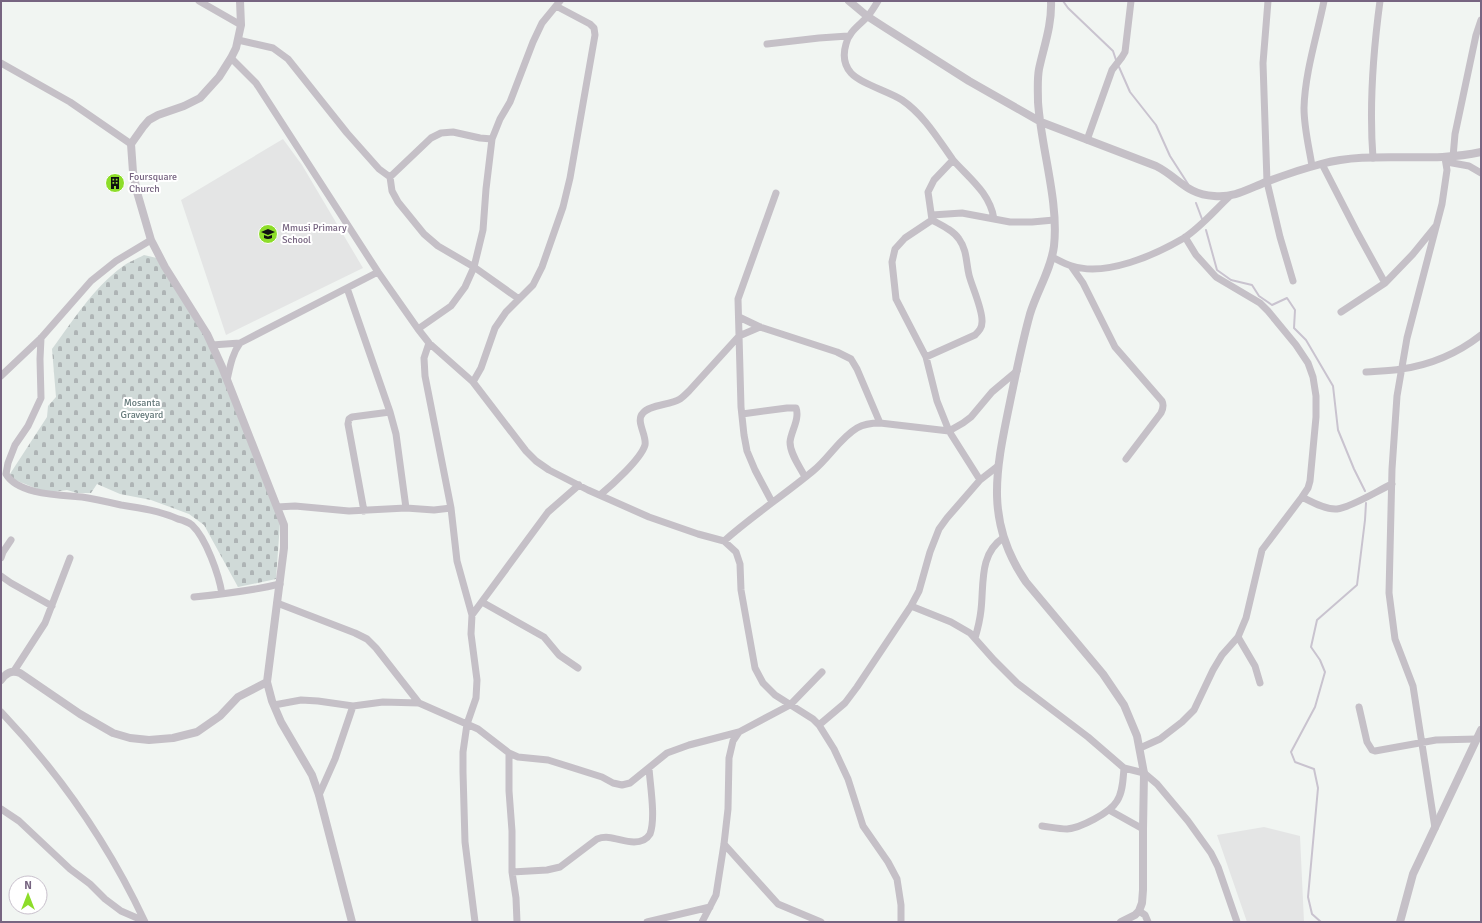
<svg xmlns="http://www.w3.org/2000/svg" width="1482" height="923" viewBox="0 0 1482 923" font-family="Signika,sans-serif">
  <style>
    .built { fill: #e4e5e5 }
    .cemetery { fill: url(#cemetery-stones) }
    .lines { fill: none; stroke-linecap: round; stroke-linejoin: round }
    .stream { stroke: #c9c3cf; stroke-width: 2 }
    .minor { stroke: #c5c0c7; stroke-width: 7 }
    .tertiary { stroke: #c5c0c7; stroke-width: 8 }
    .labels { text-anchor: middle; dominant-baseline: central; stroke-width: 4; stroke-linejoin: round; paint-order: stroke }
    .poi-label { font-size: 10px; fill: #776581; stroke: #fff; text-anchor: start }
    .park-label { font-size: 10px; fill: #637879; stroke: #fff }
  </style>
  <defs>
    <pattern id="cemetery-stones" width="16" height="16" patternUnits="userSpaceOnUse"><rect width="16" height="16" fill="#d0dad8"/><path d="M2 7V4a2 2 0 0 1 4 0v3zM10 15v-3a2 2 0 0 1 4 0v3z" fill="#aeb4b5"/></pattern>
  </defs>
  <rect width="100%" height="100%" fill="#f1f5f2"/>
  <path class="built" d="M283,139L302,165L363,268L226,335L181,200Z
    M1264,827L1300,836L1304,922H1247L1217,835Z"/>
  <path class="cemetery" d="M144,255L161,259L201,327L218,364L280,523L276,579L238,587L204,525L189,514L151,500L120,494L97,484L91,493H77L67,490L47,493L8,477L47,417L48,406L56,397L52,349C73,321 93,288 122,267C128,262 137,259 144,255Z"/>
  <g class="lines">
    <path class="stream" d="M1063,1L1068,8L1113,51L1116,60
      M1119,67L1130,92L1156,125L1170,156L1188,184
      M1196,203L1202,219
      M1206,230L1217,270L1231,280L1252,285L1259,296L1272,305L1287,298L1295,310L1294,328L1306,340L1333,386L1338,430L1354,469L1365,491
      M1321,922L1312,914L1308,897L1318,788L1314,769L1295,762L1291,752L1315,707L1325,672L1320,660L1311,647L1317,620L1357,585L1365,520L1366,503"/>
    <path class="minor" d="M199,1L241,25
      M878,1C875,6 872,11 868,16C860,25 849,31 846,44C843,54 844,65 851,73C861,84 888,91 902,100C924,115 938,139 953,160L934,180L928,192L932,220L905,238L895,249L892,262L896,299L926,357L937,401L949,431L980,480
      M1268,1L1263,63L1267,182L1280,237L1293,281
      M238,40L273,48L288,59L347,133L379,169L390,177L431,138L441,133L453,132L480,138L492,139
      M767,44L819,38L848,36
      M231,58L256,83L378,272L418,329L429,343L473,382L526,451L536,461L549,470L588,490L649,517L698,534L724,541L736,552L740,564L741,590L755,668L763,683L775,695L813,719L819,725L834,749L848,779L863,826L888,862L897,879L901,905V922
      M1,63L70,102L131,144
      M1087,140L1112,70L1122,57L1125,52L1131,1
      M1453,157L1455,134L1476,35L1481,20
      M1373,158C1369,106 1373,53 1380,1
      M953,160C969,178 990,193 994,219
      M1447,162L1469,166L1481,173
      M1322,164L1357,232L1385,283
      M1312,166C1309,147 1304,128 1304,108C1305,72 1317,36 1324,1
      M390,177L392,191L398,202L424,234L438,246L474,267L519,299
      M932,215L962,213L1010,222H1032L1054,220
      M1185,237L1196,255L1216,277L1260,303L1268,311L1296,345L1308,363L1313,377L1316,396V417L1310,481L1308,488L1302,497
      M1052,257C1058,260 1065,264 1072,266C1106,277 1155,255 1184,238C1201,227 1215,210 1229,197
      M1071,266L1083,283L1115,347L1162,401C1164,405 1163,409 1161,413L1126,459
      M347,288L390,412L396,434L406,508
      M1341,312L1385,283L1413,254L1435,227
      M739,317L760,327L837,352L851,359L857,369L880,423
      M418,329L451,306L465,287L474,267L483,230L486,189L492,139L500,119L510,102L533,42L542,23L560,1
      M41,338L40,359L41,398L28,426L15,445L8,463L6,474C18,495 61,495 82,497C95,499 108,502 121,505C141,508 160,511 178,519C182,520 188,522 192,525C206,538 219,575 222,594
      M429,343L424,358L425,376L451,508L457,561L472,615
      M212,345L240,343
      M926,357L975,335C979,331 982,328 982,322C983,310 972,287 969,275C966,262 967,250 959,239C953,230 941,225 932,220
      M1366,372C1378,371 1390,371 1401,369C1430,365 1458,353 1481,335
      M1,376L41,338L91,281L116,261L151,240
      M227,380C230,367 232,354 240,343L378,272
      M473,382L481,368L495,328L506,312L533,285L542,267L563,207L570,178L595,35L594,28L590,24L556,6
      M742,414L787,408H796C800,419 791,431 790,442C790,454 800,467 805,477
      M600,495C612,485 641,459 645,445C647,435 635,421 643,413C649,405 670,405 680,399C683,397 686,394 689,391L739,336L760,327
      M772,502L755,470L747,451L744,435L741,407L738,299L776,193
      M277,507L295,506L349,511L406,508L434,510L451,508
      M364,511L348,424L349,419L352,417L390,412
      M724,541C752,516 784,495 813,471C829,458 840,438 857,428C864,424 872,423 880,423L949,431L963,423L971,417L992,392L1017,371
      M1,558L3,552L11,540
      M1,576L11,583L52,606
      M194,597C223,594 251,591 280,584
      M482,602L544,637L559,655L578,668
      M277,603L355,633L367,639L376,648L419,703
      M911,606L951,622L970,633L994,660L1017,683L1088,737L1124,768L1144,773L1157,784L1188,821L1211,853L1218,867L1237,922
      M1238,637L1255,666L1260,683
      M975,638C978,628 980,619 981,610C984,584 979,554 1003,538
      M14,671L45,623L70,558
      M274,705L301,700L318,701L353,706L383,702L419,703L478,729L509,753L518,757L548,760L602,777L613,783L622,785L630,783L667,753L689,745L739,732
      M1359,707L1367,742L1372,750L1375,751L1436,740L1477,739
      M1,712C61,775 108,843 145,922
      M819,725L845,703L857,687L911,606L919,591L930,552L939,529L947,518L980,480L998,466
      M1140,748L1160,739L1182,722L1194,710L1213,670L1222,655L1238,637L1246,618L1262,550L1302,497C1312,502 1326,510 1337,509C1352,507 1377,491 1392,484
      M509,753V791L512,831V872L516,898L517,922
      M319,795L335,759L353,706
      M1,809L19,821L70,869L90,884L105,899L121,911L144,921
      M1109,810L1143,829
      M1042,826C1050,827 1059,829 1067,829C1080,828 1110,813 1117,801C1123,792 1123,779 1124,768
      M1435,828L1413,686L1395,639L1389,593L1392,469L1397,396L1407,338L1442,204L1447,170L1445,158
      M724,844L778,904L821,922
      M512,872L547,870L560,867L597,839C610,834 621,842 634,842C641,842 647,839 650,834C656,818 650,785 649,768
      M1139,911L1145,915L1148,922
      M475,922L465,842L463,772V752L467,724L476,698L477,680L471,634L472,615L548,512L579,485
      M647,922L710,907
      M702,922L716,895L724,844L728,809L729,758L733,741L739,732L790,705L822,672"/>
    <path class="tertiary" d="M240,1L241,25L236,48L231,58L219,77L200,98L184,106L158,115L149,120L143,127L131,144L133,172L137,192L151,240L165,267L207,334L222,367L284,525V548L267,682L272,701L281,722L312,775L319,795L352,922
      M849,1L867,16L884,27L969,81L1041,122L1156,166C1178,177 1187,195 1214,196C1234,198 1248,189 1266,182C1284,175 1302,169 1321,164C1373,150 1428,164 1481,152
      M1051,1C1052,25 1044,46 1039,69C1037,80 1038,92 1038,102C1041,148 1059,201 1054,246C1051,270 1037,291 1030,314C1022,343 1016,373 1010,402C996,470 984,521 1026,582L1103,674L1124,705L1137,736L1144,773L1143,829V890L1142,903L1139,911L1135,915L1121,922
      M1,680C6,673 11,670 20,673L80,714L113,733L130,738L149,740L173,738L197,732L220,716L238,697L267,682
      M1400,922L1413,874L1481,730"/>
  </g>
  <defs>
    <g id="building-disc" transform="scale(1)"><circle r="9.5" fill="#8ddd29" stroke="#fff"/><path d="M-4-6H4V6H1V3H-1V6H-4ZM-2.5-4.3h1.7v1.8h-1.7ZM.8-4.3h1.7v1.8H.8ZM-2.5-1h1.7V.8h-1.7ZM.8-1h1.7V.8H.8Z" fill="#111"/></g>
    <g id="school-disc" transform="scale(1)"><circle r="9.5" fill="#8ddd29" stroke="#fff"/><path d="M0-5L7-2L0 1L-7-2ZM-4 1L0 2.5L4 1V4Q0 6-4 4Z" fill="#111"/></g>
  </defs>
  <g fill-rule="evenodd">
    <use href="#building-disc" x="115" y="183"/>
    <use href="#school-disc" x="268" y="234"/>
  </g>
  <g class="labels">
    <g class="poi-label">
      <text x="129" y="177">Foursquare<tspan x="129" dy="12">Church</tspan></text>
      <text x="282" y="228">Mmusi Primary<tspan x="282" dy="12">School</tspan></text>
    </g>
    <g class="park-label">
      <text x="142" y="403">Mosanta<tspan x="142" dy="12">Graveyard</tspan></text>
    </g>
  </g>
  <rect width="1482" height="923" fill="none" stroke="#776581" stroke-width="4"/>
  <g transform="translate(28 895)"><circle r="19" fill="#ffffff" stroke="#c9c1cd"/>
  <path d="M0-3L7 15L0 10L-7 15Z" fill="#8ddd29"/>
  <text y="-6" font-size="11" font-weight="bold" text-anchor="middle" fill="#776581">N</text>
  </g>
</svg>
